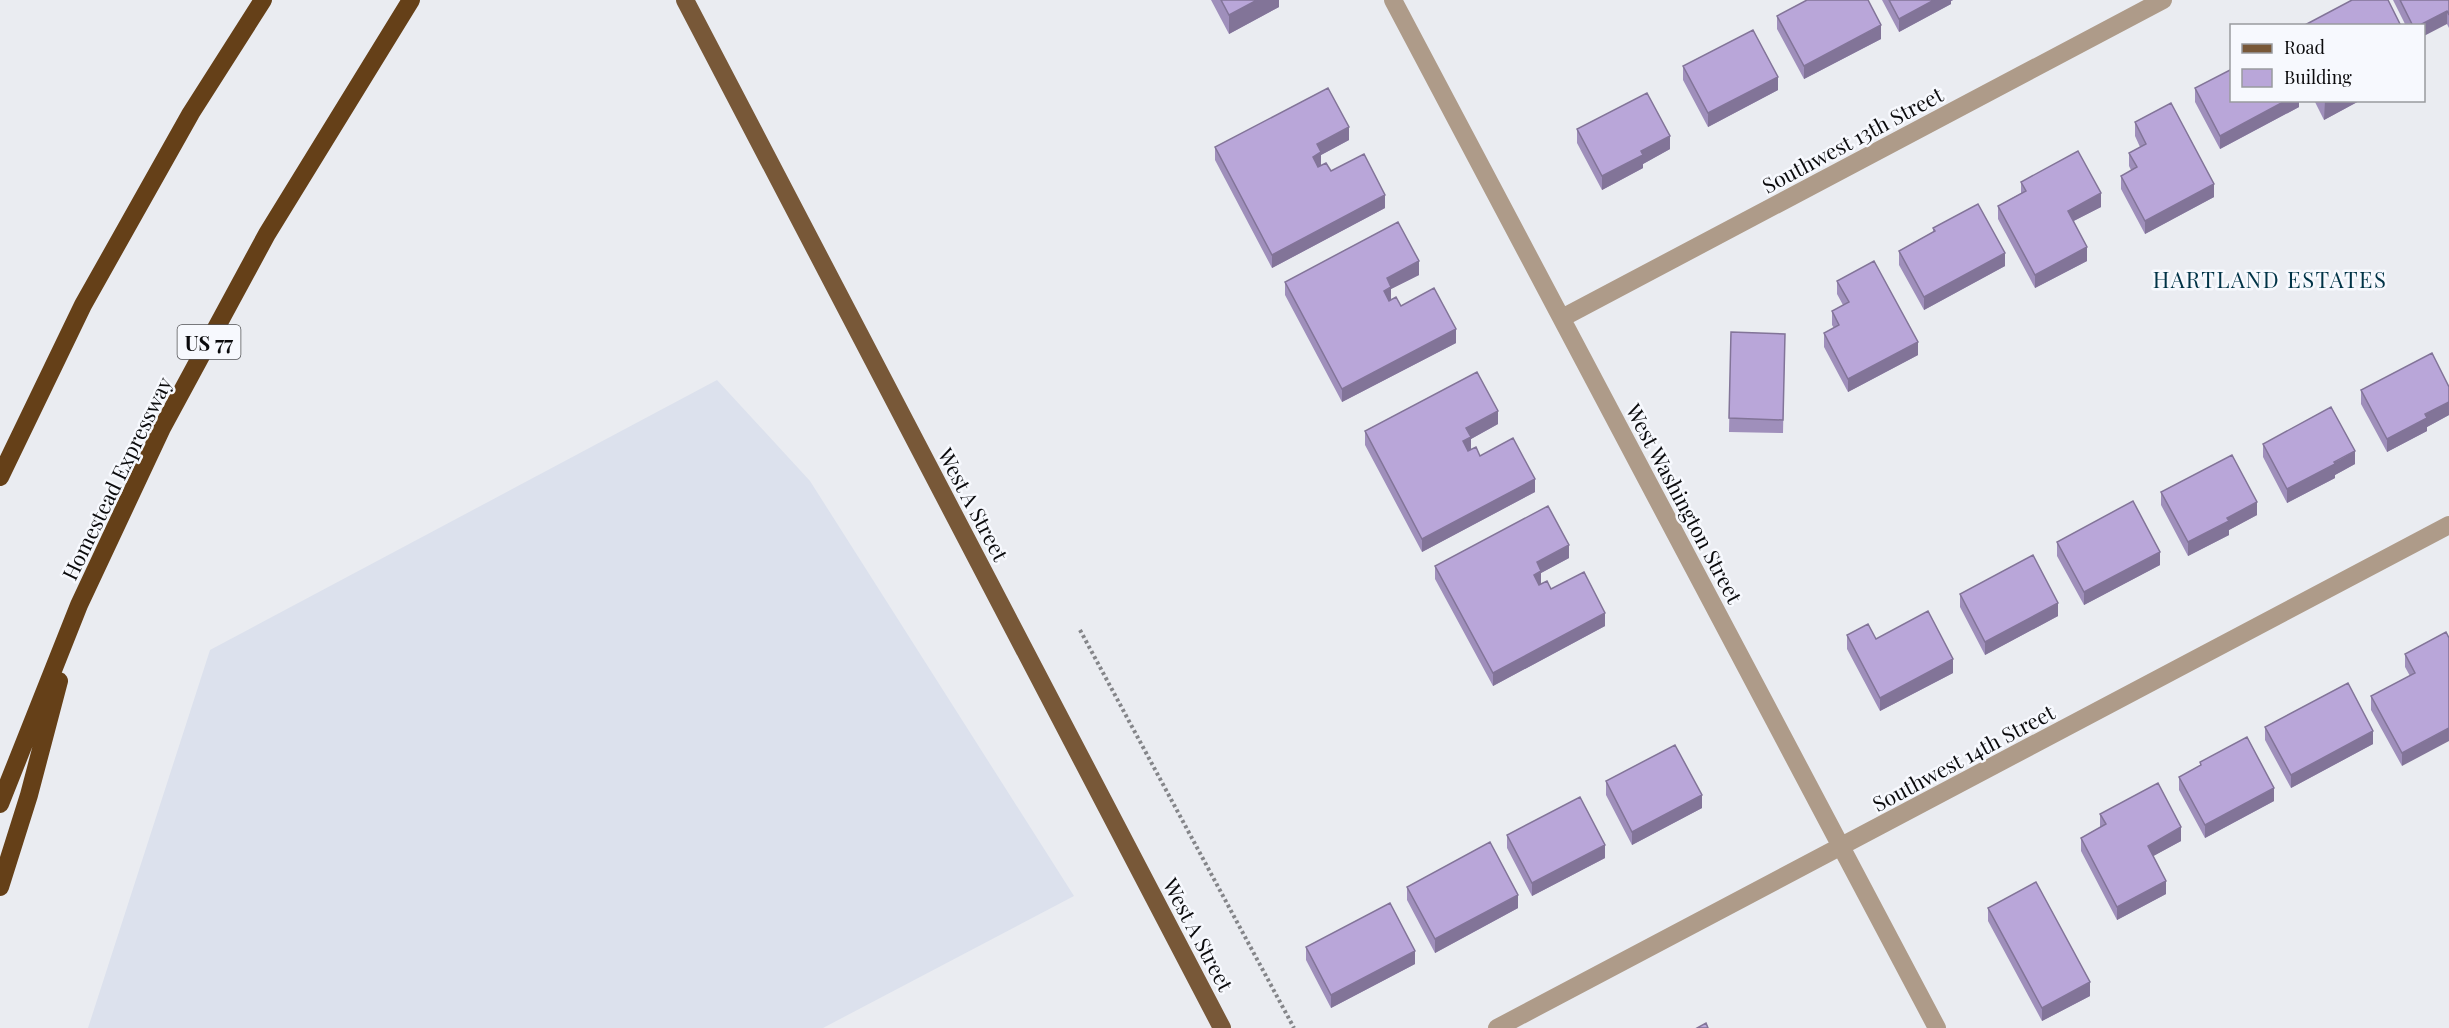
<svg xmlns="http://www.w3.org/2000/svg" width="2449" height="1028" viewBox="0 0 2449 1028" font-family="'Playfair Display',serif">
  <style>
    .built { fill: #dce1ed }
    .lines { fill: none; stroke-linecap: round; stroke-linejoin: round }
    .path { stroke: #848589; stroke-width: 4; stroke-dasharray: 3 3; stroke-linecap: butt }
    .minor { stroke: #ae9b89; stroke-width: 18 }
    .major { stroke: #785838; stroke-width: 18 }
    .highway { stroke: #654018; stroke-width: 18 }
    .wall { fill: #9f8fbb }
    .shaded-wall { fill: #827498 }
    .building { fill: #b9a6d9; stroke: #827498; stroke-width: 1.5 }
    .labels { text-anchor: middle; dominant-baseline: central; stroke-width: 5; stroke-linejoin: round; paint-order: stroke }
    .shield { fill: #f7f9fe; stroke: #525255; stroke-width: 1.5 }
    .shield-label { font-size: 20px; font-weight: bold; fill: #0b0b0d }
    .street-label { font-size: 21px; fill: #0b0b0d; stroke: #f7f9fe }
    .neighbourhood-label { font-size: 22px; letter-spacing: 1.5px; fill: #003346; stroke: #f7f9fe }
  </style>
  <rect width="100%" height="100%" fill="#eaecf1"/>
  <path class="built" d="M717,380L810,481L1074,896L823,1028H88L210,650Z"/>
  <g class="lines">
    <path class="path" d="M1080,630L1294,1028"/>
    <path class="minor" d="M1393,0L1937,1028
      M1562,318L2163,0
      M1497,1028L2449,525"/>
    <path class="major" d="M685,0L1222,1028"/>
    <path class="highway" d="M0,477L83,305L191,113L263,0
      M0,804L79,605L162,428L267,234L411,0
      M0,887L29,795L59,681"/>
  </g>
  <path class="wall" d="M1211,0H1279V7L1229,34Z
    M1882,0H1953L1951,1V4L1899,32Z
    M2393,0H2449V28L2447,24L2406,26Z
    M1777,16L1881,39L1804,79L1777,29Z
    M1683,66L1778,90L1708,127L1683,80Z
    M2195,88L2299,100V107L2220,149L2195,102Z
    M2314,100H2361L2324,120Z
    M2135,122L2214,197L2145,234L2121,189V176L2131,170L2129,166V153L2140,147L2135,136Z
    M1577,129L1670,149L1643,164V168L1602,190L1577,143Z
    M1349,140L1321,155V165L1385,208L1272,268L1215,160V147Z
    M2021,182L2101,207L2073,221L2087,261L2035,288L1998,219V206L2021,193Z
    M1933,228L2005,266L1924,310L1899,265V251L1933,232Z
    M1419,275L1391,289V300L1456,343L1342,402L1285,295V282Z
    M1837,281L1918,355L1848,392L1824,347V333L1834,328L1832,325V311L1843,305L1837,294Z
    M1731,332L1785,334L1783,433L1729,432Z
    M2449,387V415L2427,427V431L2387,452L2361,404V390Z
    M1498,424L1471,439V449L1535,492L1422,552L1365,445V431Z
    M2263,444L2355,464L2335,475V478L2287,503L2263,457Z
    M2161,492L2257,515L2229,530V535L2188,556L2161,505Z
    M2057,542L2160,565L2084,605L2057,556Z
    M1569,558L1541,573V584L1605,626L1493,686L1435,579V566Z
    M1960,594L2058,616L1985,655L1960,607Z
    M2446,632L2402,766L2371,710V696L2410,676L2405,667V654Z
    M1847,635L1876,639L1953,673L1880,711L1847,649Z
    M2265,727L2373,744L2291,788L2265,740Z
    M2200,762L2274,801L2205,838L2179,790V777L2200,766Z
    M1606,781L1702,808L1632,845L1606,795Z
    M2100,814L2181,841L2153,856L2166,894L2117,920L2081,851V838L2100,827Z
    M1507,835L1605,858L1532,896L1507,848Z
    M1407,887L1518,908L1435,953L1407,900Z
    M1988,908L2090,996L2042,1021L1988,921Z
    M1306,947L1415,964L1331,1008L1306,960Z"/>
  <path class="shaded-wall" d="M1257,0H1279V7L1229,34V15Z
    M1934,0H1953L1951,1V4L1899,32V19Z
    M2447,11V24L2424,36V26H2418Z
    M1881,25V39L1804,79V66Z
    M1778,77V90L1708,127V113Z
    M2287,100H2299V107L2220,149V136Z
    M2325,100H2361L2324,120Z
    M1349,127V140L1321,155V166L1313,170V157L1317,144Z
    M1670,136V149L1643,164V168L1602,190V176L1641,151Z
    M2214,184V197L2145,234V221Z
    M2101,193V207L2068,224V211Z
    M1385,195V208L1272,268V255Z
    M2087,247V261L2035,288V275Z
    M2005,253V266L1924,310V297Z
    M1419,261V275L1391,289V300L1384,304V291L1387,278Z
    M1456,329V343L1342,402V389Z
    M1918,342V355L1848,392V379Z
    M2449,402V415L2427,427V431L2387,452V439L2425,414Z
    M1498,411V424L1471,439V450L1463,454V441L1466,428Z
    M2355,451V464L2335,475V478L2287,503V489Z
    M1535,479V492L1422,552V539Z
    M2257,502V515L2229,530V535L2188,556V542L2227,518Z
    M1569,545V558L1541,573V584L1534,588V575L1537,562Z
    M2160,552V565L2084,605V592Z
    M2058,603V616L1985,655V642Z
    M1605,613V626L1493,686V673Z
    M1953,659V673L1880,711V698Z
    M2449,728V741L2402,766V753Z
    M2373,731V744L2291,788V775Z
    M2274,788V801L2205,838V825Z
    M1702,795V808L1632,845V832Z
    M2181,827V841L2148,859V846Z
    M1605,845V858L1532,896V883Z
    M2166,881V894L2117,920V907Z
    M1518,895V908L1435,953V939Z
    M1415,951V964L1331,1008V995Z
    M2090,982V996L2042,1021V1008Z"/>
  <path class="building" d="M1221,0H1257L1229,15Z
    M1807,0H1868L1881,25L1804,66L1777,16Z
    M1889,0H1934L1899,19Z
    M2352,0H2388L2401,26H2303Z
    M2400,0H2449V15L2447,11L2418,26H2413Z
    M1753,30L1778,77L1708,113L1683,66Z
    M2232,69V100H2287L2220,136L2195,88Z
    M1328,88L1349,127L1317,144L1321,152L1313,157L1318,167L1326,163L1331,171L1364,154L1385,195L1272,255L1215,147Z
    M1647,93L1670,136L1641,151L1643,155L1602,176L1577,129Z
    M2171,103L2214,184L2145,221L2121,176L2137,167L2129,153L2146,144L2135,122Z
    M2078,151L2101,193L2068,211L2087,247L2035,275L1998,206L2026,191L2021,182Z
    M1978,204L2005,253L1924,297L1899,251L1935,231L1933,228Z
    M1398,222L1419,261L1387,278L1391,287L1384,291L1389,301L1396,297L1401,306L1434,288L1456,329L1342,389L1285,282Z
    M1874,261L1918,342L1848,379L1824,333L1839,325L1832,311L1849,302L1837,281Z
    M1731,332L1785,334L1783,420L1729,418Z
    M2432,353L2449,387V402L2425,414L2427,418L2387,439L2361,390Z
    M1477,372L1498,411L1466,428L1471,437L1463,441L1468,451L1476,447L1480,456L1513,438L1535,479L1422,539L1365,431Z
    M2331,407L2355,451L2334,462L2335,464L2287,489L2263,444Z
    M2232,455L2257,502L2227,518L2229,521L2188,542L2161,492Z
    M2133,501L2160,552L2084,592L2057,542Z
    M1548,506L1569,545L1537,562L1541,571L1534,575L1539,585L1547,581L1551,589L1584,572L1605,613L1493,673L1435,566Z
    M2033,555L2058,603L1985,642L1960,594Z
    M1928,611L1953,659L1880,698L1847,635L1868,624L1876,639Z
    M2446,632L2449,638V728L2402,753L2371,696L2415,673L2405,654Z
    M2348,683L2373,731L2291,775L2265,727Z
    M2247,737L2274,788L2205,825L2179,777L2201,765L2200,762Z
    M1675,745L1702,795L1632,832L1606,781Z
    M2158,783L2181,827L2148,846L2166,881L2117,907L2081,838L2106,824L2100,814Z
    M1580,797L1605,845L1532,883L1507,835Z
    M1490,842L1518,895L1435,939L1407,887Z
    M2036,882L2090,982L2042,1008L1988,908Z
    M1390,903L1415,951L1331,995L1306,947Z
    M1706,1023L1708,1028H1697Z"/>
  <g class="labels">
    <rect class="shield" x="177.5" y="325" width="63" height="34" rx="4.5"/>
    <g class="shield-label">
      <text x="209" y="342">US 77</text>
    </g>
    <g class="street-label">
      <text transform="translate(1852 139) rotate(-28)">Southwest 13th Street</text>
      <text transform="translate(116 478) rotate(-64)">Homestead Expressway</text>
      <text transform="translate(1685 503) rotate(62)">West Washington Street</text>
      <text transform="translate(974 504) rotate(62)">West A Street</text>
      <text transform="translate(1963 757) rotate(-28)">Southwest 14th Street</text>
      <text transform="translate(1199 934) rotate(62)">West A Street</text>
    </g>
    <g class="neighbourhood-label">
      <text x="2270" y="279">HARTLAND ESTATES</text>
    </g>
  </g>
  <rect x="2230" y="24" width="195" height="78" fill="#f7f9fe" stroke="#999a9e" stroke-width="1.5"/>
  <rect x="2242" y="44" width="30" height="9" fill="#785838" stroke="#999a9e" stroke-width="1.5"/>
  <text x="2284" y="54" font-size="18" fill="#0b0b0d">Road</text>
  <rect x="2242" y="69" width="30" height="18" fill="#b9a6d9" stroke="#999a9e" stroke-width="1.5"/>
  <text x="2284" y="84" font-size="18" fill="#0b0b0d">Building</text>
</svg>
